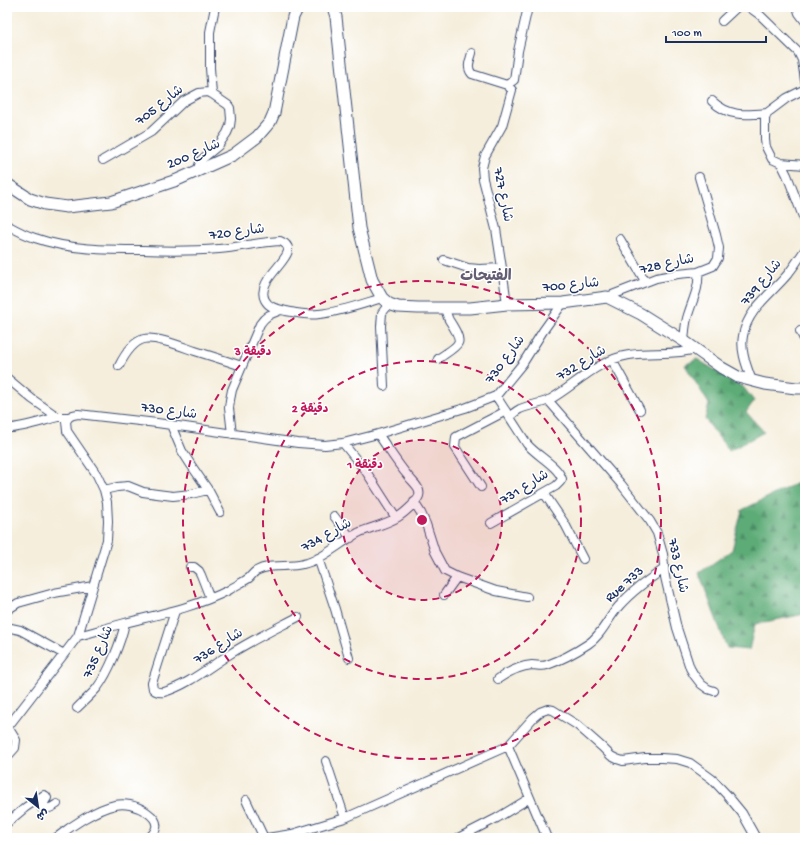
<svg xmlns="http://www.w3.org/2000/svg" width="812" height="845" viewBox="0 0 812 845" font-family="'Gochi Hand','Playpen Sans Arabic',sans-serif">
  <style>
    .forest { fill: url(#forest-firs); stroke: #3c6e6a }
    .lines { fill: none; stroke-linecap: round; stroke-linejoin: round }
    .minor-casing { stroke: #3c4c71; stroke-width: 10 }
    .secondary-casing { stroke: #3c4c71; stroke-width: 13 }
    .minor { stroke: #fff; stroke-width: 8 }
    .secondary { stroke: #fff; stroke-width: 11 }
    .ring { fill: none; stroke: #c2185b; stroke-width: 2; stroke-dasharray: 7 5 }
    .labels { text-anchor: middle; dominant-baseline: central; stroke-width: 3; stroke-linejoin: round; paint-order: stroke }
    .street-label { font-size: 14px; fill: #1b2f5e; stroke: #fff }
    .neighbourhood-label { font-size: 15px; font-weight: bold; fill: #645e74; stroke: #fff }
    .centre { fill: #c2185b; stroke: #fff; stroke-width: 2 }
    .ring-label { font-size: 12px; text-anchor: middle; font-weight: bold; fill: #c2185b; stroke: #fff; stroke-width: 3; stroke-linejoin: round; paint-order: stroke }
  </style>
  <defs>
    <pattern id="forest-firs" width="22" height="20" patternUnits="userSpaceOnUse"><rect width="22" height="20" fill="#5dac77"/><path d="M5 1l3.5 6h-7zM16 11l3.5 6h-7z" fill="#4c8c65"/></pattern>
  </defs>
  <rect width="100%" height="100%" fill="#fff"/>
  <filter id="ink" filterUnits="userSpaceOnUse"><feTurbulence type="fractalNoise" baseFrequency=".025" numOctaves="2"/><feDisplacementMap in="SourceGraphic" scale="8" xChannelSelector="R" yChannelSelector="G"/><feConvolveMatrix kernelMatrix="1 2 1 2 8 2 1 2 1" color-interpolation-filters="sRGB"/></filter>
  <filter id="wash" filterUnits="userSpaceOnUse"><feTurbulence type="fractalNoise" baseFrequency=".012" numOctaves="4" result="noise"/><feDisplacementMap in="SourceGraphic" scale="16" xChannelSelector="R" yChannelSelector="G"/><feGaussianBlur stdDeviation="0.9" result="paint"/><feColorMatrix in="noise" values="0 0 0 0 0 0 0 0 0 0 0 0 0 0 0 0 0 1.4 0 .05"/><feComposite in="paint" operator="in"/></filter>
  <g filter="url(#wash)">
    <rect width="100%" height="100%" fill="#f5eedc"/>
    <path class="forest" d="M697,359L744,388L754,401L746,412L764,432L729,451L705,419L709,404L685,365Z
      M801,481L805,485V613L800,615L755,624L749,650L727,648L699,573L732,550L742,510Z"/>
  </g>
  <g filter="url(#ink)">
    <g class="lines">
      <g class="minor-casing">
        <path id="minor" d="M749,7L760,15L798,52L802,60L805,81
          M797,7L799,13L805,21
          M722,21L737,7
          M472,53C470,61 466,67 472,74L507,85
          M212,94L210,68V32L215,7
          M712,101C729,117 745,115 767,113L765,119V140L766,147L772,159L781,163L787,175L805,222
          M767,113L787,98L805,89
          M103,160L151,132L184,101L199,93L208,92L212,94L228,105L230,108L231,119L230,126L227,133L218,146L201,160L197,171
          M781,163L805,165
          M7,225C16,230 25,235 35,238C69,250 107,250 143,250C169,251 194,251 219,249C240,247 260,242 280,241C308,252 253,277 265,300C269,308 278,309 286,311C296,313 308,316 319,314C340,312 362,304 382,298
          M620,239L645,281
          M444,260L468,268L479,269L502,268
          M607,297L656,278L678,274L698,272L713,266L718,258L719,248L716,235L699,177
          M507,304L502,268L496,229L483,179L482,168L485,156L502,126L512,90L507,85L514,80L518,51L528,7
          M800,331L805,341
          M684,341C685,332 685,323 688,315C692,301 700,288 698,272
          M438,359C443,355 456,348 458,343C461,338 452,325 449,320C447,316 446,312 445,308
          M612,360L640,410
          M119,366C124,356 132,342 144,339C156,336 183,347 195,351C211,356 227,361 242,366
          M7,378L32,399L58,417H69
          M752,381C747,367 740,351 743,336C747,310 771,294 787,275C794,267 799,258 805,250
          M384,386L381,326L382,313L389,304
          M548,400L621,484L650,521L657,533L663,554L665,577L677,628L690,668L694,675L701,684L708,689L714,691
          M510,416C513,414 516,411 520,409C529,405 540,404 549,400C576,385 597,360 629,355C651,351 674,356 696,349
          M171,425L182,451L191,465L209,491L220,512
          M7,428C19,429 45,420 58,417
          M232,434L229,408L230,400L232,390L260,324C266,315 271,314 281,310
          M343,443L367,473L396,518
          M481,487L455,447L456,437L506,411
          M104,490L117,487L128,486L143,492L157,494L173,496L191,494L208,490
          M544,493L565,524L583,559
          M414,502L421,513L426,524L435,552L445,571L457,577L496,591L527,597
          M334,516L351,538
          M491,523L556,486L560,482L562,479C557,465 537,456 527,444L496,396
          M318,558L335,609L349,658
          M190,567H194L199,571L201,575L210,598
          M444,595L457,577
          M7,610L18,603L54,593L93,586
          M175,611L152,683L153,689C156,692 159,693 164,692C188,685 209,667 230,654C252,640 275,629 298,617
          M7,629L11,628L20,630L64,654
          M78,636C94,632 109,627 125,623C160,614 196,607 229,590C235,586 243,582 249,578C251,576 253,573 256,571C270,563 288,568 303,564C322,560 341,542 358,533C371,527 385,525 398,517C403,514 417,502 419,496C420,493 419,490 418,488C415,483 411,480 408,476C397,463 388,448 378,434
          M498,679C508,672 521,666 532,665C537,665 542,667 547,665C561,660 576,652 588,644C602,635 608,618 619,606C632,591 648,580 664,569
          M77,708C84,701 91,695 97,688C109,672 121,642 125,623
          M7,728L78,636L107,540L108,521L107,502L104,490L97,475L67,431L66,421L69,417L73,415L78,414L157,423L298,443L325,445L343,443L378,434L465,408L496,396L523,363L543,331L563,303
          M508,746L547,838
          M7,757L15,748L16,740L8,727
          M326,761L345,818
          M246,800L264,838
          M7,823L26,807L44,795L46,796L47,798L42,806V808C48,810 52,807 57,804
          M56,838C71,826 96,809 115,805C120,804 125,804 130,805C139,807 159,816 156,828C155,832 152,835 149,838
          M267,838L292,834L345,818L508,746L533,718L540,712L548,709L553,710L577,725L602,747L611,756L617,759L623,761L645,758H661L677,759L690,763L712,779L728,796L742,813L756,838
          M458,838L497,818L530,798"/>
      </g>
      <g class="secondary-casing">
        <path id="secondary" d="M333,7L336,17L359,228L372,280L382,298L389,304L398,307L418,308H470L507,304L563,303L607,297L641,314L684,341L722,368L738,377L765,384L796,388H805
          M7,184L30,199L45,204L67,207L111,202L177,180L233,155L257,137L270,122L274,113L293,17L298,7"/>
      </g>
      <use href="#minor" class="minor"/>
      <use href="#secondary" class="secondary"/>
    </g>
  </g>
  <circle cx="422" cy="520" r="80" fill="#c2185b" fill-opacity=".12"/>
  <g class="ring">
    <circle cx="422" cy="520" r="80"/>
    <circle cx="422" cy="520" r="159"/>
    <circle cx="422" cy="520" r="239"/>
  </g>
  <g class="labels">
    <g class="street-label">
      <text transform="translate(160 106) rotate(-38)">شارع 705</text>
      <text transform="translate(194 155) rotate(-23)">شارع 200</text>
      <text transform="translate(502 195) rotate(79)">شارع 727</text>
      <text transform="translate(237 233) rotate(-7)">شارع 720</text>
      <text transform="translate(667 265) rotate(-12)">شارع 728</text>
      <text transform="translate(762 283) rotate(-50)">شارع 739</text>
      <text transform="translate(571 286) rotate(-5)">شارع 700</text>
      <text transform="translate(506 360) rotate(-53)">شارع 730</text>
      <text transform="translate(582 364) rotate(-31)">شارع 732</text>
      <text transform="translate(169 412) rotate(8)">شارع 730</text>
      <text transform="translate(525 488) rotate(-31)">شارع 731</text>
      <text transform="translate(327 536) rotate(-29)">شارع 734</text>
      <text transform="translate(677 566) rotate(78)">شارع 733</text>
      <text transform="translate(625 585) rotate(-42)">Rue 733</text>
      <text transform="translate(219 647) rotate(-32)">شارع 736</text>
      <text transform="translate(99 652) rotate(-66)">شارع 735</text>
    </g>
    <g class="neighbourhood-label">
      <text x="486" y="277">الفتيحات</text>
    </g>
  </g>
  <circle cx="422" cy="520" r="6" class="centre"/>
  <g class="ring-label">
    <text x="253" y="355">3 دقيقة</text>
    <text x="310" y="412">2 دقيقة</text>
    <text x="365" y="468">1 دقيقة</text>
  </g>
  <rect width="812" height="845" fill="none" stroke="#fff" stroke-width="24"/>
  <g transform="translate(38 807) rotate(150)" stroke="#ffffff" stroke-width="3" paint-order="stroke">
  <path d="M0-3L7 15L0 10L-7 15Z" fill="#1b2f5e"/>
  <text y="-6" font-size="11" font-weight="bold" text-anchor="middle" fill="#1b2f5e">ش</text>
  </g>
  <path d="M666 36v6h100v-6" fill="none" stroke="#1b2f5e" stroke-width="2"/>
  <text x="672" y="36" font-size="12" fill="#1b2f5e" stroke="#ffffff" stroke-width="3" paint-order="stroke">100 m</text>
</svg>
